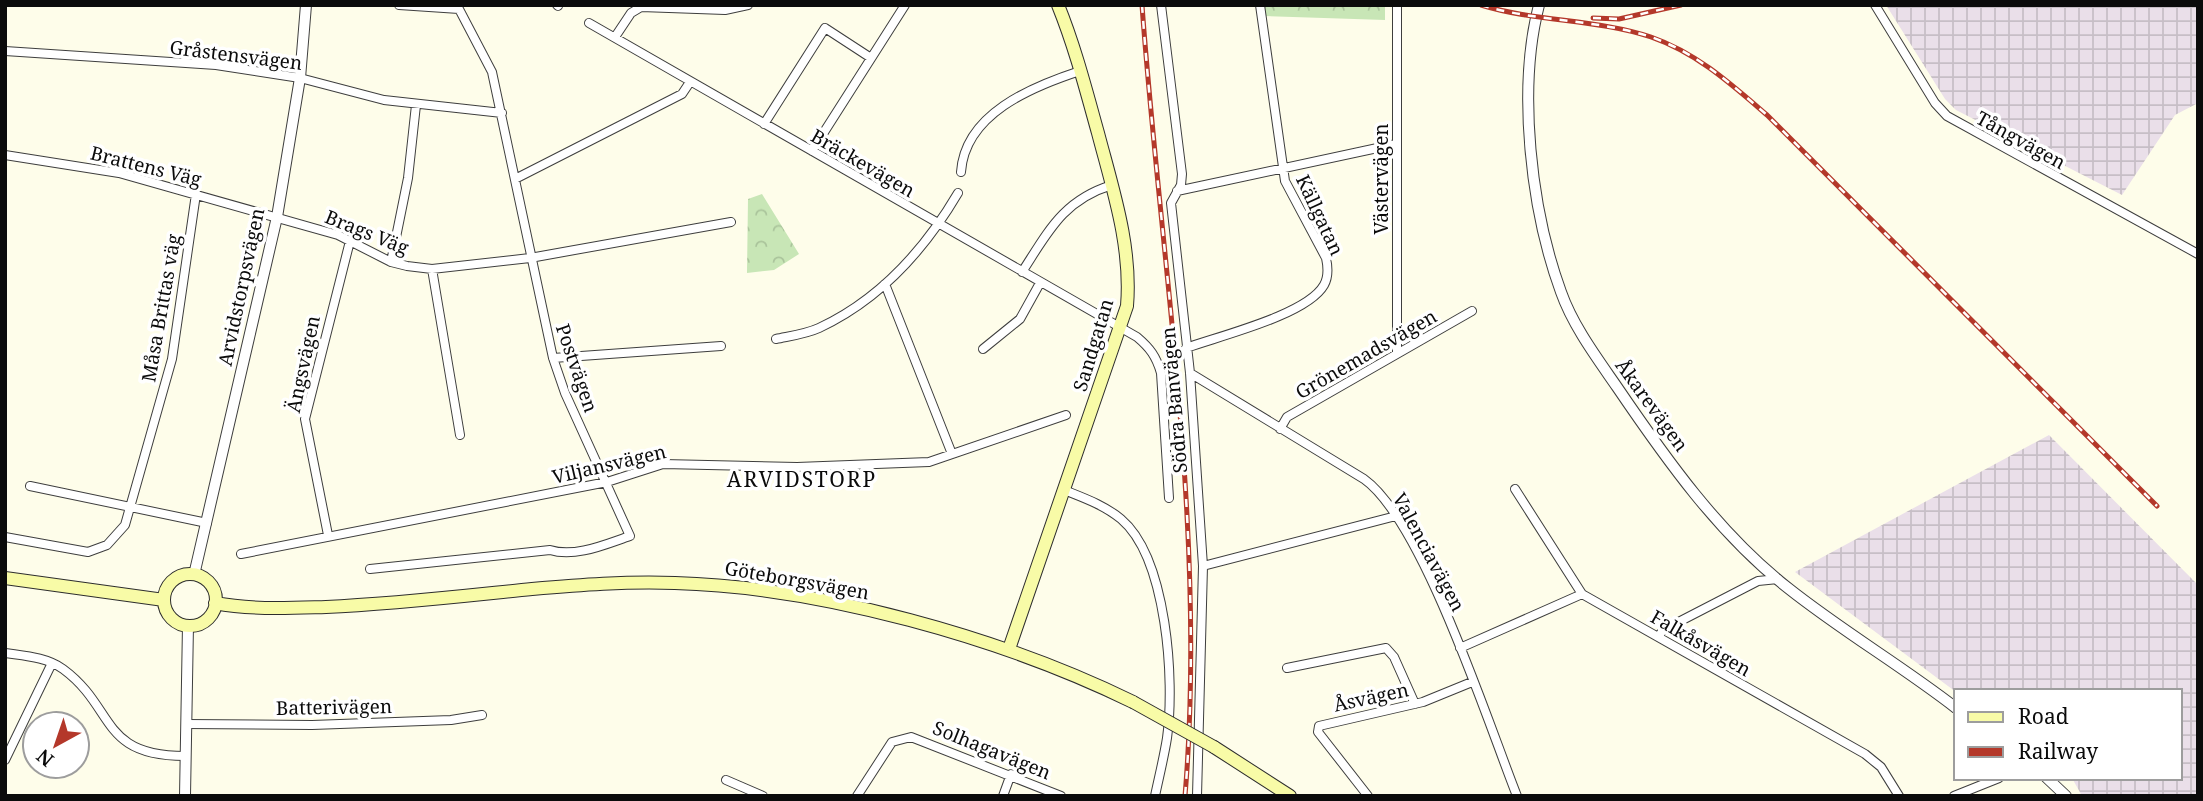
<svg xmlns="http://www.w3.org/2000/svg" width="2203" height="801" viewBox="0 0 2203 801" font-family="'Noto Serif',serif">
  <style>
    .industrial { fill: url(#industrial-grid) }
    .park { fill: url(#park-crowns) }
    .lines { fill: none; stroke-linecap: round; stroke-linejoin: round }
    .minor-casing { stroke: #3e3e3e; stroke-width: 10 }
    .tertiary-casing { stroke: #3e3e3e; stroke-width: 12 }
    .secondary-casing { stroke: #2d2d2d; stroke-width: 14 }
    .minor { stroke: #fff; stroke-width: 8 }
    .tertiary { stroke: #fff; stroke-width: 10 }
    .secondary { stroke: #f8fba7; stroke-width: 12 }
    .rail-casing { stroke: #b4382a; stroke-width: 5 }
    .rail { stroke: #fff; stroke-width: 2.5; stroke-dasharray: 8; stroke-linecap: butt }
    .secondary-bridge-casing { stroke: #2d2d2d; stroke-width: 14; stroke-linecap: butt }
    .secondary-bridge { stroke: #f8fba7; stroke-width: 12 }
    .labels { text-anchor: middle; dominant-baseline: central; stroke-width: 7; stroke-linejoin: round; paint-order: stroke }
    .street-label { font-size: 19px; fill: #0b0b0b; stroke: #fff }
    .neighbourhood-label { font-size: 21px; letter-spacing: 2px; fill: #0b0b0b; stroke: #fff }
  </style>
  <defs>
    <pattern id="industrial-grid" width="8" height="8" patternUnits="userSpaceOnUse" patternTransform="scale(1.75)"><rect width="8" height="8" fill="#eadfe9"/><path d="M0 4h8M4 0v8" fill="none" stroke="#c7bec6"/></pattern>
    <pattern id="park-crowns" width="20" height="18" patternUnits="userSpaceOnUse" patternTransform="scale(1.75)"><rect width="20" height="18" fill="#c8e6b6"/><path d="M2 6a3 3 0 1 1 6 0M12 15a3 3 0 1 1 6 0" fill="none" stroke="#aac49b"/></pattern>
  </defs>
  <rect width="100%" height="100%" fill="#fefdea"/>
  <path class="industrial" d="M1886,5H2198V103L2175,115L2122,195L1956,110L1945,99Z
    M2049,435L2198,585V796H2082L2072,778H2180V691L1956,692L1795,572Z"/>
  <path class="park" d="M1264,5H1385V20L1264,16Z
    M762,194L799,254L774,270L747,273L748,199Z"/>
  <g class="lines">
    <g class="minor-casing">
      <path id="minor" d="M557,5L558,6
        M1161,5L1182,174L1181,185L1171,203L1190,373L1203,566L1197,796
        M1397,5V352
        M1875,5L1935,103L1947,116L2198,254
        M589,23L1137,337C1150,348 1156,356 1161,373L1169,498
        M615,37L631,13L641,7L725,10L748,5
        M5,51L216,65L300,78L384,100L502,113
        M764,124L825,28L871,58
        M812,151L905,5
        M5,155L119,173L338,235L391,262L407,266L432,269L530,258L731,222
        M961,172C965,114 1031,87 1080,71
        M515,179L682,94L690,82
        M1177,191L1396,144
        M391,262L408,178L416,105
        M432,269L460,435
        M1022,272C1048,232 1063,200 1112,185
        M885,284L952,454
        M776,339C790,336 806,334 819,328C879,300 925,249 958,193
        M1186,348C1219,336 1307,315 1324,285C1329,276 1328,267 1326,258L1285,181L1260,5
        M983,349L1020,319L1040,283
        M553,358L721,346
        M1190,373L1364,479C1423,521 1488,723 1517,796
        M1280,429L1287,417L1472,311
        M30,486L207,523
        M1515,489L1582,594L1865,754L1881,767L1899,796
        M1064,490C1084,498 1104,505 1121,519C1167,558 1175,681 1167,738C1164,757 1159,777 1155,796
        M328,535L305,419L350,241
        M5,537L88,552L107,545L125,525L172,359L196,194
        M241,554L607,482L663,464L797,467L929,462L1066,415
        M1203,566L1396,516
        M370,569L550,550C575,558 606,544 630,536L565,393L553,358L492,72L459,9L399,5
        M1659,636L1663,630L1758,581L1778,579
        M1460,648L1582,594
        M5,653C25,656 46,657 63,669C116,708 99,756 185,756
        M1287,668L1386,648L1394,657L1415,704
        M186,724L312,725L451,720L482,715
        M5,760L52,663
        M726,780L763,796
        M857,796L892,742L911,737L1061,796
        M1003,796L1011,774
        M1368,796L1318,732L1319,726L1423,702L1472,682
        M1954,796L1999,778"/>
    </g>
    <g class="tertiary-casing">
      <path id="tertiary" d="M1539,5C1517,90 1531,210 1561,292C1573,326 1597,358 1617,387C1666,459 1719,534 1788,588C1842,631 1902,666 1956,708
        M194,575L277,217L300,78L306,5
        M2047,778L2066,796
        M185,796L188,625"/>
    </g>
    <g class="secondary-casing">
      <path id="secondary" d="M164 600a26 26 0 1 1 52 0a26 26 0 1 1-52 0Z
        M5,578L164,600
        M215,603C252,610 289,608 326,607C395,604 463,596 532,589C578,585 628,581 675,583C821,587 1002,638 1133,702
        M1009,649L1127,306C1132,247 1113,190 1098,133C1086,90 1075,47 1058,5
        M1214,747L1290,796"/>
    </g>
    <use href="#minor" class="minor"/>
    <use href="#tertiary" class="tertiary"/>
    <use href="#secondary" class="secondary"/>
    <g class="rail-casing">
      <path id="rail" d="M1142,5C1161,267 1207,532 1185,796
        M1481,5C1536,22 1597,19 1651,37C1697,53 1731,84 1767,115L2157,506
        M1593,18L1619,19L1681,5"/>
    </g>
    <use href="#rail" class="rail"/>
    <g class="secondary-bridge-casing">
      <path id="secondary-bridge" d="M1133,702L1214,747"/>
    </g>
    <use href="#secondary-bridge" class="secondary-bridge"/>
  </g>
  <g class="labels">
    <g class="street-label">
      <text transform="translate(236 55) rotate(7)">Gråstensvägen</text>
      <text transform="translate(2021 140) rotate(29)">Tångvägen</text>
      <text transform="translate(863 163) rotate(30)">Bräckevägen</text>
      <text transform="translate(146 166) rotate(14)">Brattens Väg</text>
      <text transform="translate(1381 179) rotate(-90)">Västervägen</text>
      <text transform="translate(1320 215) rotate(65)">Källgatan</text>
      <text transform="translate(367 232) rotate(22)">Brags Väg</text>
      <text transform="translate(241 287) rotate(-78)">Arvidstorpsvägen</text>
      <text transform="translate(161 308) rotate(-80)">Måsa Brittas väg</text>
      <text transform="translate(1093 345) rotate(-73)">Sandgatan</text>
      <text transform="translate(1366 354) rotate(-30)">Grönemadsvägen</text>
      <text transform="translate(303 364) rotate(-78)">Ängsvägen</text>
      <text transform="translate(577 368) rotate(71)">Postvägen</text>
      <text transform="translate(1174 400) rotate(-95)">Södra Banvägen</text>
      <text transform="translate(1652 405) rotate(54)">Åkarevägen</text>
      <text transform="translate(609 464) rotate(-13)">Viljansvägen</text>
      <text transform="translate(1429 552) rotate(62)">Valenciavägen</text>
      <text transform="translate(797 580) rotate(10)">Göteborgsvägen</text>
      <text transform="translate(1701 643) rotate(30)">Falkåsvägen</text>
      <text transform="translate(1371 697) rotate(-12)">Åsvägen</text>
      <text transform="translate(334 707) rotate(-1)">Batterivägen</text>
      <text transform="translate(992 750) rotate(22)">Solhagavägen</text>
    </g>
    <g class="neighbourhood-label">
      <text x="802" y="479">ARVIDSTORP</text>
    </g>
  </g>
  <rect width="2203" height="801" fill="none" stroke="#0b0b0b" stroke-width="14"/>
  <rect x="1954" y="689" width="228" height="91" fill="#ffffff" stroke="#9d9d9d" stroke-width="2"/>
  <rect x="1968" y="712" width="35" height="10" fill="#f8fba7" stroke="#9d9d9d" stroke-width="2"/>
  <text x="2018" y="724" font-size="21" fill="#0b0b0b">Road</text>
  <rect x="1968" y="747" width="35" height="10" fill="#b4382a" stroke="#9d9d9d" stroke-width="2"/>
  <text x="2018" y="759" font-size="21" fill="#0b0b0b">Railway</text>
  <g transform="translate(56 745) rotate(220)"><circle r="33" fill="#ffffff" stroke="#9d9d9d" stroke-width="2"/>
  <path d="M0-5L12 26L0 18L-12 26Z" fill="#b4382a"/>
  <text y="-10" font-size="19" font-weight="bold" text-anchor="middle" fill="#0b0b0b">N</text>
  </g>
</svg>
